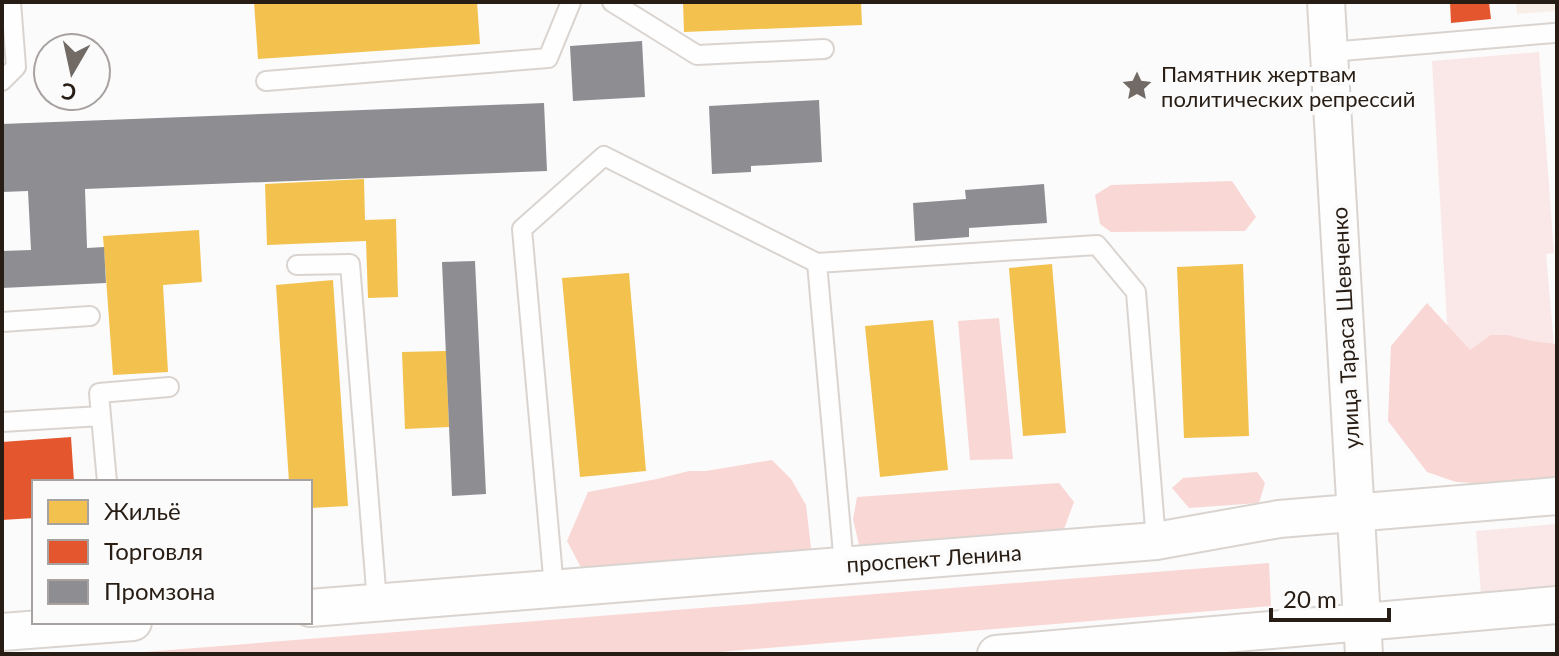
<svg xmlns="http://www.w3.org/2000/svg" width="1559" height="656" viewBox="0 0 1559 656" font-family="Lato,sans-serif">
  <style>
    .built { fill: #f8efe9 }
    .green { fill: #f9e8e7 }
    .forest { fill: #f9d7d5 }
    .homes { fill: #f2c14e }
    .shops { fill: #e4572e }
    .industry { fill: #8d8d92 }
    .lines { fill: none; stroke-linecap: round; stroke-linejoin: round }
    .lane-casing { stroke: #dad4d0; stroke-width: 22 }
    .street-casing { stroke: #dad4d0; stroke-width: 40 }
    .lane { stroke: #fefefe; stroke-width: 18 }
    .street { stroke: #fefefe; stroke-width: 36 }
    .labels { text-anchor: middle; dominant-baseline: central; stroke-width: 8; stroke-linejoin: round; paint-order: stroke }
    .poi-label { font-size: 22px; fill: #281d14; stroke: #fbfbfb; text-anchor: start }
    .street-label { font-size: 22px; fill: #281d14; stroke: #fbfbfb }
  </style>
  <rect width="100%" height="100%" fill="#fbfbfb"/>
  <path class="built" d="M1516,2H1557V11L1517,14Z"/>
  <path class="green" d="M1539,52L1554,253L1546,254L1555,356L1456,478L1432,61Z
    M1557,524V589L1481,595L1476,531Z"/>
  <path class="forest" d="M1232,181L1256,217L1245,231L1111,232L1100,224L1095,195L1111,185Z
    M1427,303L1470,350L1491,335H1507L1531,341L1557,344V479L1491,484L1456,482L1427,472L1388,421L1391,346Z
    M999,318L1013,459L970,460L958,321Z
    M772,460L791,479L806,505L812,556L584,573L567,541L588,492L657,479L689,471H706Z
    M1257,472L1265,483L1259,503L1189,508L1172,488L1183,478Z
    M1059,483L1074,502L1064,529L859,545L853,519L857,497Z
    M1269,563L1271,606L696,654H119Z"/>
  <path class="homes" d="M254,2H477L480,44L258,59Z
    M683,2H861L862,25L684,32Z
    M364,179L365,220L396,219L398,297L368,298L366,241L267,245L265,184Z
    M199,230L202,282L163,285L168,372L113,375L103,236Z
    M1052,264L1066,433L1023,436L1009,268Z
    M1243,264L1249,436L1184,438L1177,267Z
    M629,273L646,471L580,477L562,278Z
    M333,280L348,506L310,508V482H289L276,285Z
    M933,320L948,470L880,477L865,326Z
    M446,351L449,427L405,429L402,352Z"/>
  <path class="shops" d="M1450,2H1489L1491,19L1451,23Z
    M71,437L74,482H34V518L2,520V442Z"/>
  <path class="industry" d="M642,41L645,97L573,101L570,46Z
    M819,100L822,162L751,166V172L712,174L709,106Z
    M544,103L547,171L85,189L87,248L104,247L106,283L2,288V251L31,250L28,191L2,192V124Z
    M1044,184L1047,223L969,228V237L915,241L913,203L966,199L965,190Z
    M475,261L486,494L452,496L442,262Z"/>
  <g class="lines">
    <g class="lane-casing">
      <path id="lane" d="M612,2L697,55L824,49
        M1330,52L1554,33
        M2,81L16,67L11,2
        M266,81L548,58L571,2
        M297,265L350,264L377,602
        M2,322L90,316
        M101,416L99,393L169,387
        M2,422L101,416L107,482
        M844,565L817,263L1097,245L1136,292L1156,541
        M554,588L522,229L604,156L817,263"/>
    </g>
    <g class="street-casing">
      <path id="street" d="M1326,2L1364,654
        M310,608L1156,541L1279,519L1557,496
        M2,632L133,622
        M996,654L1557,605"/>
    </g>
    <use href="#lane" class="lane"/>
    <use href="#street" class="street"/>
  </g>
  <defs>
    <g id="sight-bare" transform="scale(2.4)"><path d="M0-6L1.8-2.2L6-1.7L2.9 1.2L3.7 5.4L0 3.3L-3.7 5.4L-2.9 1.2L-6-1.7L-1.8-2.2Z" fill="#726b65" stroke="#fbfbfb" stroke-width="2.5" paint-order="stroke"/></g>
  </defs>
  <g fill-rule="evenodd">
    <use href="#sight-bare" x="1137" y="86"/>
  </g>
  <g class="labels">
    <g class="poi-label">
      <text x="1161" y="73">Памятник жертвам<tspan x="1161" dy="25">политических репрессий</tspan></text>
    </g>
    <g class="street-label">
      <text transform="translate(1345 328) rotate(-93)">улица Тараса Шевченко</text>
      <text transform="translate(934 558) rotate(-4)">проспект Ленина</text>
    </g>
  </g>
  <rect width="1559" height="656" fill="none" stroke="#281d14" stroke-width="8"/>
  <rect x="32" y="480" width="280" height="144" fill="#fbfbfb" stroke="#a7a29f" stroke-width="2"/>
  <rect x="48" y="500" width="40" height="24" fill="#f2c14e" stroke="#a7a29f" stroke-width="2"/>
  <text x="104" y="520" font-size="24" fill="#281d14">Жильё</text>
  <rect x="48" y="540" width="40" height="24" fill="#e4572e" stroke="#a7a29f" stroke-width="2"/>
  <text x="104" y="560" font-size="24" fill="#281d14">Торговля</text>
  <rect x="48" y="580" width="40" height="24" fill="#8d8d92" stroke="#a7a29f" stroke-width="2"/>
  <text x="104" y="600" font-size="24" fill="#281d14">Промзона</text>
  <g transform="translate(72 72) rotate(189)"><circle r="38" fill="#fbfbfb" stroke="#a7a29f" stroke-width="2"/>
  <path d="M0-6L14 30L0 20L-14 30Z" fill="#726b65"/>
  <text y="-12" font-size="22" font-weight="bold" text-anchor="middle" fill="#281d14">С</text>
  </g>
  <path d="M1271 608v12h118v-12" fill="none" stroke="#281d14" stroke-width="4"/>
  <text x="1283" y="608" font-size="24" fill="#281d14" stroke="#fbfbfb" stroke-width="6" paint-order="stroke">20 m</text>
</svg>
